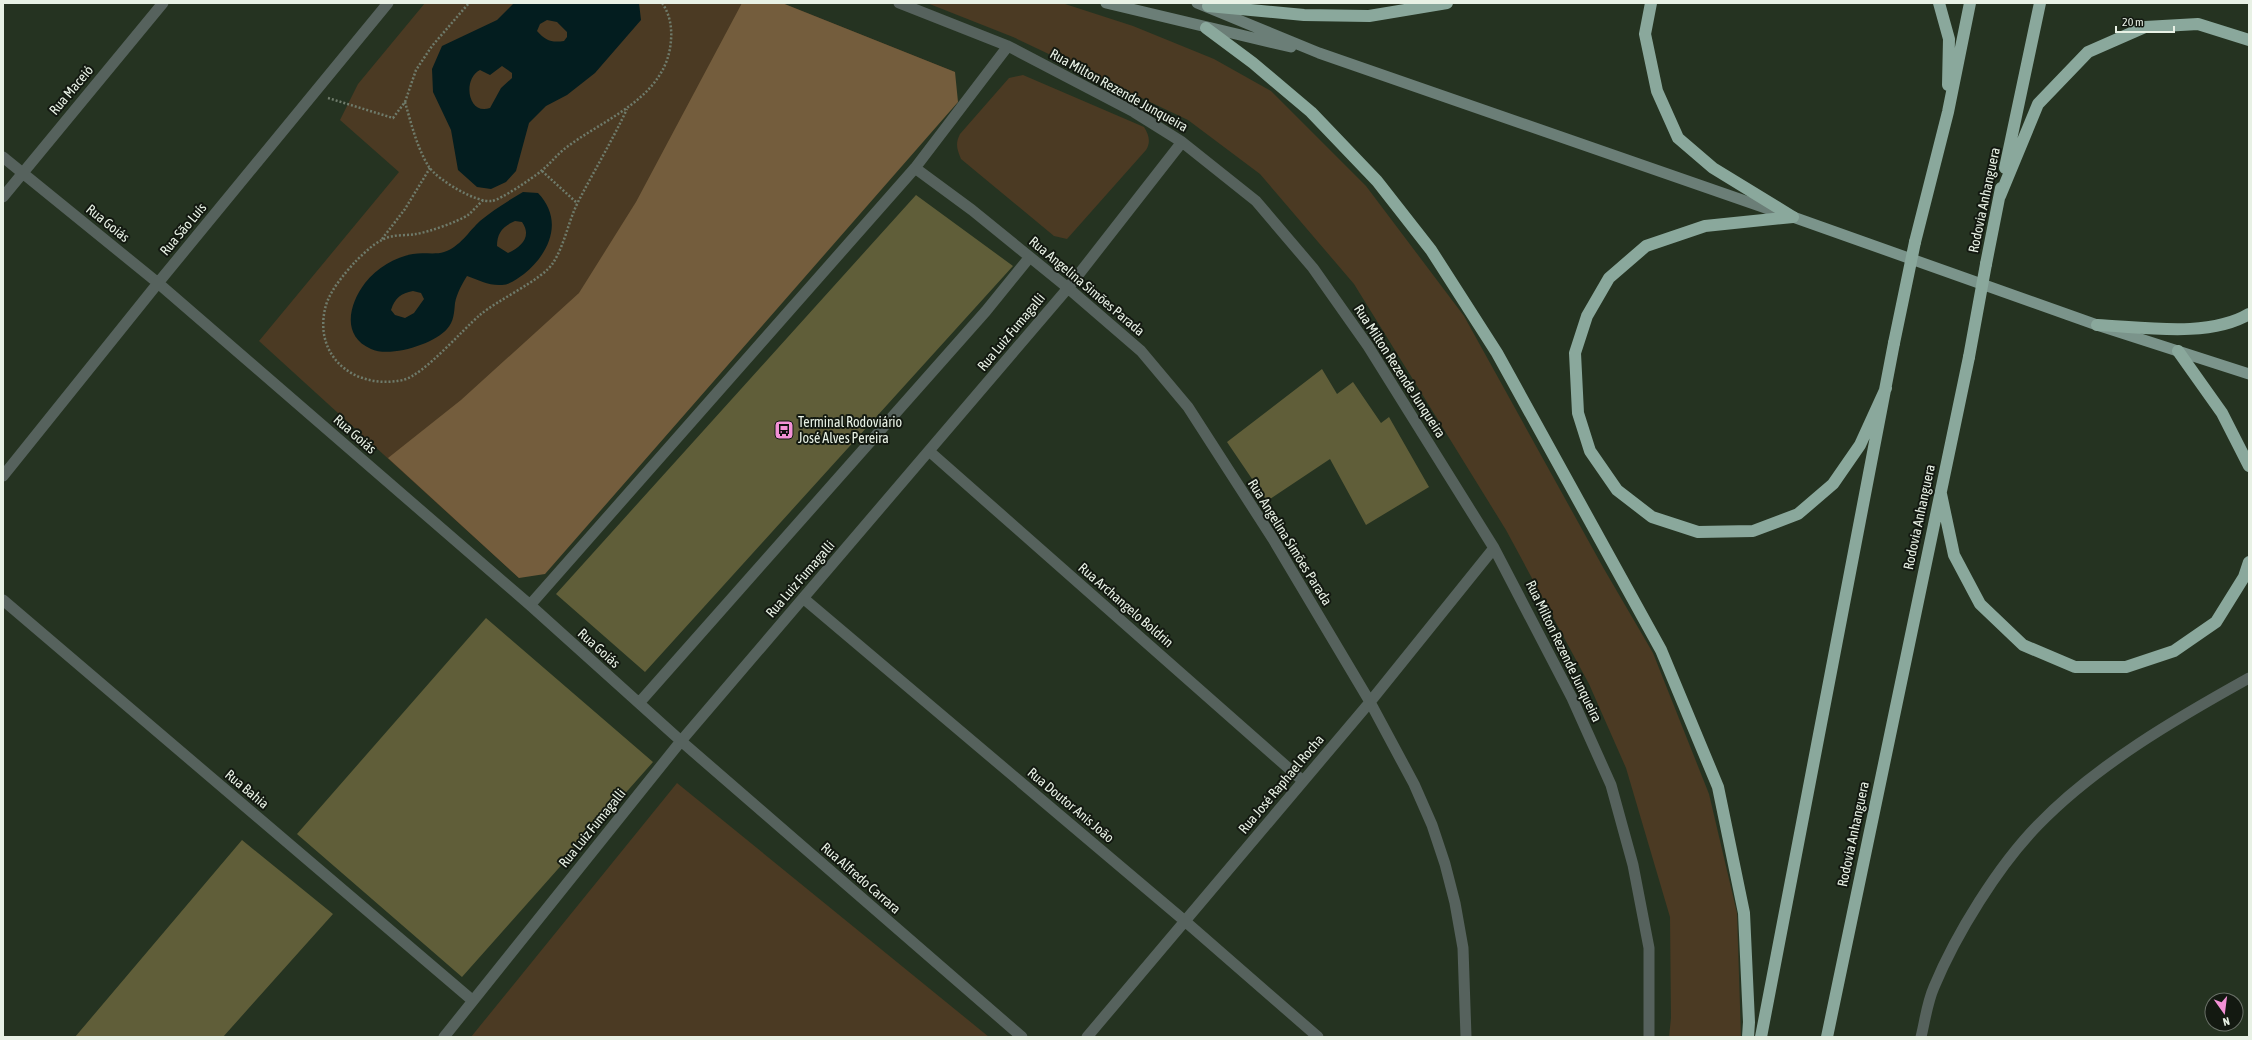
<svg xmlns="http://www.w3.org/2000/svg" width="2252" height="1040" viewBox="0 0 2252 1040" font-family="'Asap Condensed',sans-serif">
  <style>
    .green { fill: #4b3a23 }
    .forest { fill: #745d3d }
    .water { fill: #031d1f; fill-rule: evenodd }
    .building { fill: #605e39 }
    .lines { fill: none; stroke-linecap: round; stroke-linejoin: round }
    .path { stroke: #6f7b6b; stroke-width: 2.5; stroke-dasharray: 2 2; stroke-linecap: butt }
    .minor { stroke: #56625d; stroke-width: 11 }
    .tertiary { stroke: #56625d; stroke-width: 11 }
    .secondary { stroke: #6b7e77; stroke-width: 11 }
    .primary { stroke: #7b948b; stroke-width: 11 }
    .motorway { stroke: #8aa89c; stroke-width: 12 }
    .motorway-bridge { stroke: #8aa89c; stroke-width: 12 }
    .labels { text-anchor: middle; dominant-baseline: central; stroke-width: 4; stroke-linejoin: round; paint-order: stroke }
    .street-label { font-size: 14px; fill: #e8f1e5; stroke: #131911 }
    .poi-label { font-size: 14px; fill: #e8f1e5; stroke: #131911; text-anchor: start }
  </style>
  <rect width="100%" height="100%" fill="#253321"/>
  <path class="green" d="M425,3H782L955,72L519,578L259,341L399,172L340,120L358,84Z
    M927,3H1062L1133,26L1214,59L1271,91L1366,186L1464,316L1604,569L1653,653L1709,794L1737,913L1741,1037H1669L1671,1018L1670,917L1626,768L1589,684L1506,530L1354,284L1260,174L1188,120L1013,37Z
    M1023,75L1144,127C1149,135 1151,142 1146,150L1067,239L1054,236L961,159C957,149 955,144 960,134L1009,78Z
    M677,783L989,1037H471Z"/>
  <path class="forest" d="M742,3H782L955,72L958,102L545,574L519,578L388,458L461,400L579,293L636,202Z"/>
  <path class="water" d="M514,3H639L641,20L595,73L567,95L546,106L529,123L516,171L506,182L491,189L477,187L458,170L451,130L433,92L432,69L442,46L497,20ZM547,20L557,22L567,32V37L564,41C551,43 545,40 537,31L540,24ZM502,66L512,73V78L501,88L490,108C468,116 462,79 480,70L490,75Z
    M523,192L538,193C564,220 550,253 524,274C518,278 510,285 502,285C489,286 479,280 467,276C462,284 457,293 455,303C454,313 454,321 447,329C434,344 390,358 371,349C341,336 349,304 365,283C377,268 395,257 413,254C423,252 435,255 444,252C460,247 469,231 480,221C493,210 508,201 523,192ZM515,221L522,222C532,236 522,247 508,253L497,246C497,233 503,226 515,221ZM413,291L421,293L424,299L414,313L405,318L395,315L391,310C395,298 401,293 413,291Z"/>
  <path class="building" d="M916,195L1013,266L645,672L556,594Z
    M1322,369L1337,394L1353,382L1381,423L1389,417L1429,487L1366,525L1330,459L1267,501L1227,442Z
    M486,618L653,762L462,977L297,834Z
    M242,840L333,914L223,1037H75Z"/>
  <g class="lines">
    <path class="path" d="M328,98L393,118L405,102L416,70L432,46L469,3
      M405,102C411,123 417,148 429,167C438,180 476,203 492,201C500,200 533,178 541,171C549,165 555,157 563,150C602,119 667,99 671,40C672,28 670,14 662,3
      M542,171L577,203
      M483,200C478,205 473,211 468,215C457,222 429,232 416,234C405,236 391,234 382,240C373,244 362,255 355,262C344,274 328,293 325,309C314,358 356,390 403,380C424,375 462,330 480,315C497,300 542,280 553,263C565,244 568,222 578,202C594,171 612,141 627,109
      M382,239L405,209L430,168"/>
    <path class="minor" d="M899,3L1008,46L1134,112L1182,142L1256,201L1313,268L1368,346L1494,548L1572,698L1611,785L1633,865L1649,948V1037
      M3,157L158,283L530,605L681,741L1022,1037
      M915,168L972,210L1068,288L1141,351L1188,407L1273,539L1370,702L1414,784L1432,825L1445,864L1455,903L1463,948L1466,1037
      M3,197L163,3
      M929,451L1303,781
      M3,476L158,283L388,3
      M803,598L1186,922L1318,1037
      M3,600L472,1000
      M530,605L915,168L1008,46
      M639,703L986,311L1029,258
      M444,1037L681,741L1068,288L1182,142
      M1087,1037L1370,702L1494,548"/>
    <path class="tertiary" d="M1921,1037C1925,1021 1927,1003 1934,987C1956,934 1998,866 2038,825C2096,765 2177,718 2249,678"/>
    <path class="secondary" d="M1106,3L1291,47
      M1197,3L1319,53L1780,213"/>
    <path class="primary" d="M1793,217L2097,325L2249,374"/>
    <path class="motorway" d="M1651,3L1645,34L1657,91L1678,138L1713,168L1793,217
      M1939,3L1949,39L1948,85
      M1208,6L1304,15L1369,16L1447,3
      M1206,28L1253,63L1311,112L1377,181L1431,250L1497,353L1661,650L1718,787L1744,913L1749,1022L1748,1037
      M2005,168L2040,3
      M2000,196L2038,104L2088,52L2145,27L2198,24L2249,40
      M1793,217L1705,226L1646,246L1609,278L1587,316L1575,353L1578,413L1590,451L1617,490L1652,517L1698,532L1753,531L1798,514L1833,484L1860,445L1886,388
      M1915,242L1948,112L1970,3
      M1986,264L2001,188
      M2097,325C2143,327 2209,338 2249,314
      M2178,351L2222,413L2249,466
      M1941,494L1954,555L1980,604L2023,645L2075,667H2126L2174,651L2216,622L2244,577L2249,562
      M1761,1037L1894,343
      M1827,1037L1969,357"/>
    <path class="motorway-bridge" d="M1894,343L1915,242
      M1969,357L1986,264"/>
  </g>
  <defs>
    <g id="bus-square" transform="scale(1)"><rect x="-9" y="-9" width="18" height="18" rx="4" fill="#f391d6" stroke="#131911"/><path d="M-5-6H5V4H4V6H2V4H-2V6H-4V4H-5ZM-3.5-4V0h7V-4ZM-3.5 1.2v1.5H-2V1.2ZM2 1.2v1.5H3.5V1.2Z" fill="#111"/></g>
  </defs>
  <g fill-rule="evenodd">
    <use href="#bus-square" x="784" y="430"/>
  </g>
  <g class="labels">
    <g class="street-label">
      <text transform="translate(71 90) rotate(-50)">Rua Maceió</text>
      <text transform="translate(1119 90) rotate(29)">Rua Milton Rezende Junqueira</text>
      <text transform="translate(1984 200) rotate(-78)">Rodovia Anhanguera</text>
      <text transform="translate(108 223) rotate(39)">Rua Goiás</text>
      <text transform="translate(183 229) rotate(-50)">Rua São Luís</text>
      <text transform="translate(1087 286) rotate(40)">Rua Angelina Simões Parada</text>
      <text transform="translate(1011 332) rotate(-50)">Rua Luiz Fumagalli</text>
      <text transform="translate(1400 371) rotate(57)">Rua Milton Rezende Junqueira</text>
      <text transform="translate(355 434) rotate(41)">Rua Goiás</text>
      <text transform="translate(1919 517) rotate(-78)">Rodovia Anhanguera</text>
      <text transform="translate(1290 542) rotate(58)">Rua Angelina Simões Parada</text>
      <text transform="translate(800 579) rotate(-49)">Rua Luiz Fumagalli</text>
      <text transform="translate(1126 605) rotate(41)">Rua Archangelo Boldrin</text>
      <text transform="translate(599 648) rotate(42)">Rua Goiás</text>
      <text transform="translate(1564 651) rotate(64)">Rua Milton Rezende Junqueira</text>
      <text transform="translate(1281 784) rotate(-50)">Rua José Raphael Rocha</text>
      <text transform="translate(247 789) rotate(40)">Rua Bahia</text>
      <text transform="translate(1071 805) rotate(40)">Rua Doutor Anis João</text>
      <text transform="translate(592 828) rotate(-51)">Rua Luiz Fumagalli</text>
      <text transform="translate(1853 834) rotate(-78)">Rodovia Anhanguera</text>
      <text transform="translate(861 878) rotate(41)">Rua Alfredo Carrara</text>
    </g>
    <g class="poi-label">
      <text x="798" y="422">Terminal Rodoviário<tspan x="798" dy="16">José Alves Pereira</tspan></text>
    </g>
  </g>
  <rect width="2252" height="1040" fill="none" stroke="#e8f1e5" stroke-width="8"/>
  <g transform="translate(2224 1012) rotate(166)"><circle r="19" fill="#131911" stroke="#686f66"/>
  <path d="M0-3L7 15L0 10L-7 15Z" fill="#f391d6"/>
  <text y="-6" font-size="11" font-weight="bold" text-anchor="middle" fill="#e8f1e5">N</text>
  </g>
  <path d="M2116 26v6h58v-6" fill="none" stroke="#e8f1e5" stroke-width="2"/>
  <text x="2122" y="26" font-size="12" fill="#e8f1e5" stroke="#131911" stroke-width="3" paint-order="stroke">20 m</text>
</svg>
